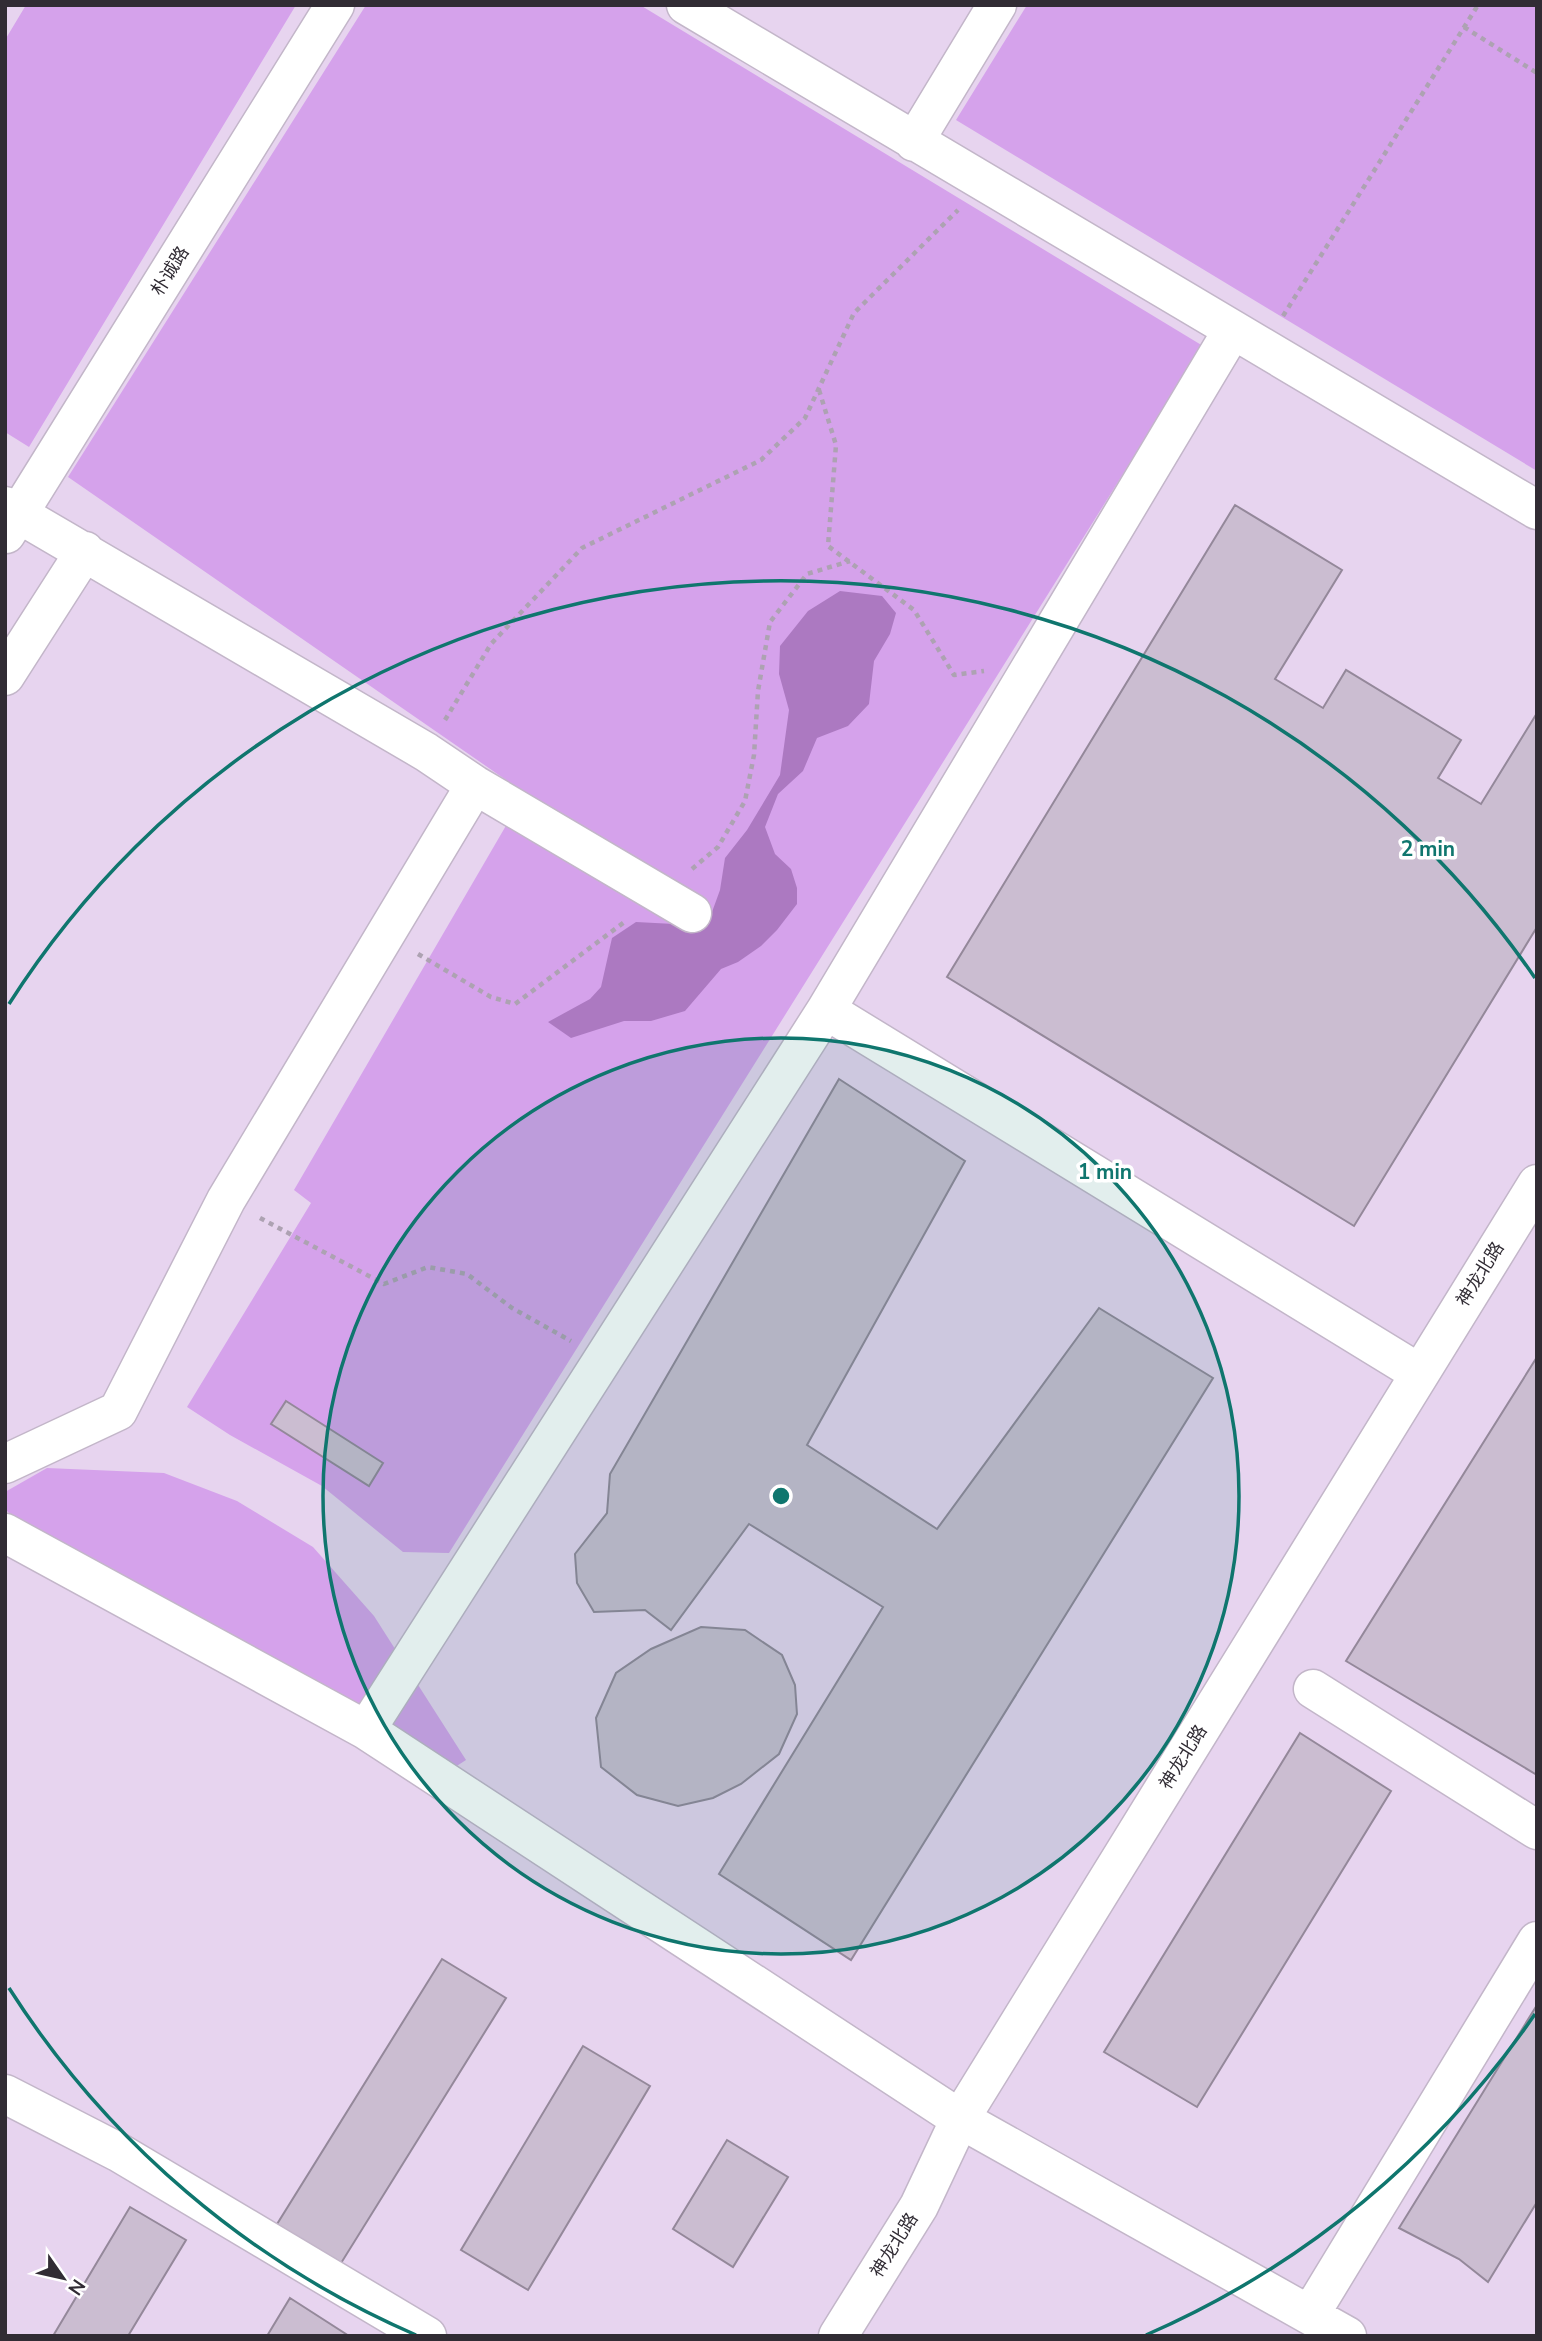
<svg xmlns="http://www.w3.org/2000/svg" width="1542" height="2341" viewBox="0 0 1542 2341" font-family="'Nunito Sans','Noto Sans SC',sans-serif">
  <style>
    .built { fill: #e7d4ef }
    .green { fill: #d5a2eb }
    .water { fill: #ac79c1 }
    .building { fill: #cbbdd1; stroke: #94889a; stroke-width: 2 }
    .lines { fill: none; stroke-linecap: round; stroke-linejoin: round }
    .minor-casing { stroke: #c3b6c9; stroke-width: 41 }
    .path { stroke: #ada2b2; stroke-width: 4.5; stroke-dasharray: 5 5; stroke-linecap: butt }
    .minor { stroke: #fff; stroke-width: 38 }
    .ring { fill: none; stroke: #0f766e; stroke-width: 3.5 }
    .labels { text-anchor: middle; dominant-baseline: central; stroke-width: 7; stroke-linejoin: round; paint-order: stroke }
    .street-label { font-size: 18px; fill: #312c34; stroke: #fff }
    .centre { fill: #0f766e; stroke: #fff; stroke-width: 3.5 }
    .ring-label { font-size: 21px; text-anchor: middle; font-weight: bold; fill: #0f766e; stroke: #fff; stroke-width: 7; stroke-linejoin: round; paint-order: stroke }
  </style>
  <rect width="100%" height="100%" fill="#ecdef2"/>
  <path class="built" d="M5,5H1537V2336H5Z"/>
  <path class="green" d="M26,5H296L29,447L5,432V40Z
    M366,5H640L1203,346L449,1553L403,1552L322,1486L230,1435L187,1407L311,1203L294,1190L525,793L68,477Z
    M1027,5H1537V471L956,120Z
    M47,1468L164,1473L237,1501L313,1547L374,1616L466,1760L452,1769L9,1513L5,1509V1492Z"/>
  <path class="water" d="M840,591L882,596L896,613L890,634L874,661L869,704L848,726L817,738L803,771L778,794L765,827L775,854L791,869L797,888V904L777,930L761,946L738,962L721,969L685,1011L651,1021H624L571,1038L548,1022L590,999L601,987L612,938L636,922L693,925L712,912L720,890L725,858L747,830L780,775L789,710L779,674L780,646L808,611Z"/>
  <path class="building" d="M1235,505L1342,570L1275,679L1323,708L1346,670L1461,740L1438,778L1481,804L1537,713V927L1354,1226L947,977Z
    M839,1079L965,1161L807,1445L937,1529L1099,1308L1213,1378L851,1960L719,1874L883,1607L749,1524L671,1630L645,1610L594,1612L577,1583L575,1554L607,1513L610,1474Z
    M1537,1357V1775L1346,1661Z
    M286,1401L383,1463L369,1486L271,1424Z
    M701,1627L745,1630L782,1655L795,1685L797,1714L779,1754L741,1784L713,1798L678,1806L637,1795L601,1767L596,1718L616,1673L651,1649Z
    M1300,1733L1391,1791L1197,2107L1104,2052Z
    M442,1959L506,1998L338,2268L274,2229Z
    M1537,2005V2202L1488,2282L1459,2259L1399,2228Z
    M583,2046L650,2086L528,2290L461,2250Z
    M727,2140L788,2177L733,2267L673,2229Z
    M130,2207L186,2240L128,2336H53Z
    M290,2298L349,2336H267Z"/>
  <g class="lines">
    <g class="minor-casing">
      <path id="minor" d="M686,5L1537,510
        M914,142L997,5
        M5,506L426,752L475,785L692,913
        M6,534L335,5
        M5,676L85,551
        M826,1010L1419,1373
        M5,1464L118,1411L226,1200L475,785
        M5,1533L366,1730L960,2119L1347,2336
        M1313,1689L1537,1830
        M366,1730L826,1010L1232,331
        M5,2094L118,2152L427,2336
        M1311,2313L1537,1941
        M838,2336L919,2206L960,2119L1537,1184"/>
    </g>
    <path class="path" d="M1464,27L1537,73
      M1283,316L1478,5
      M819,390L836,445L828,546L914,610L954,675L984,671
      M445,720L491,644L582,548L761,460L805,418L854,313L958,210
      M692,869L718,847L745,801L754,755L758,691L770,622L807,574L850,561
      M418,954L491,997L515,1004L627,920
      M260,1218L384,1284L428,1267L467,1274L512,1308L571,1341"/>
    <use href="#minor" class="minor"/>
  </g>
  <circle cx="781" cy="1496" r="458" fill="#0f766e" fill-opacity=".12"/>
  <g class="ring">
    <circle cx="781" cy="1496" r="458"/>
    <path d="M1535 2014A915 915 0 0 1 1146 2335M416 2335A915 915 0 0 1 9 1988M9 1004A915 915 0 0 1 1535 978"/>
  </g>
  <g class="labels">
    <g class="street-label">
      <text transform="translate(170 271) rotate(-58)">朴诚路</text>
      <text transform="translate(1480 1274) rotate(-58)">神龙北路</text>
      <text transform="translate(1183 1757) rotate(-58)">神龙北路</text>
      <text transform="translate(894 2245) rotate(-58)">神龙北路</text>
    </g>
  </g>
  <circle cx="781" cy="1496" r="10" class="centre"/>
  <g class="ring-label">
    <text x="1428" y="856">2 min</text>
    <text x="1105" y="1179">1 min</text>
  </g>
  <rect width="1542" height="2341" fill="none" stroke="#312c34" stroke-width="14"/>
  <g transform="translate(63 2278) rotate(124)" stroke="#ffffff" stroke-width="5" paint-order="stroke">
  <path d="M0-5L12 26L0 18L-12 26Z" fill="#312c34"/>
  <text y="-10" font-size="19" font-weight="bold" text-anchor="middle" fill="#312c34">N</text>
  </g>
</svg>
